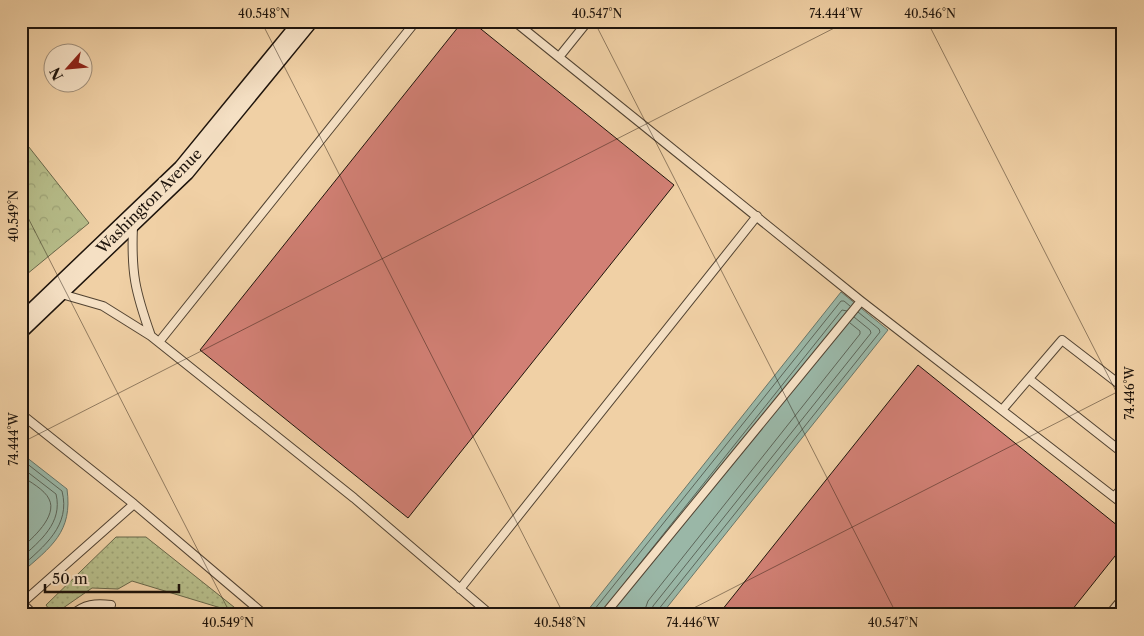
<svg xmlns="http://www.w3.org/2000/svg" width="1144" height="636" viewBox="0 0 1144 636" font-family="'Libre Caslon Text',serif">
  <style>
    .grass { fill: url(#grass-dots); stroke: #6a684a }
    .forest { fill: url(#forest-crowns); stroke: #6a684a }
    .water { fill: #9ab7a7; stroke: #687669 }
    .lines { fill: none; stroke-linecap: round; stroke-linejoin: round }
    .shore { stroke: #5c665a; stroke-width: 1 }
    .building { fill: #d28075; stroke: #1e140c }
    .lane-casing { stroke: #524332; stroke-width: 10 }
    .secondary-casing { stroke: #1e140c; stroke-width: 24 }
    .lane { stroke: #f5e0c4; stroke-width: 8 }
    .secondary { stroke: #f5e0c4; stroke-width: 21 }
    .ticks { fill: none; stroke: #1e140c; stroke-width: 1; stroke-opacity: 0.45 }
    .labels { text-anchor: middle; dominant-baseline: central; stroke-width: 4.5; stroke-linejoin: round; paint-order: stroke }
    .street-label { font-size: 15px; fill: #1e140c; stroke: #f5e0c4 }
    .neatline { fill: none; stroke: #1e140c; stroke-width: 2 }
    .ticks-label { font-size: 12px; text-anchor: middle; fill: #1e140c }
  </style>
  <defs>
    <pattern id="grass-dots" width="8" height="8" patternUnits="userSpaceOnUse" patternTransform="scale(1.25)"><rect width="8" height="8" fill="#b6bc89"/><path d="M2 2h.1M6 6h.1" fill="none" stroke="#9ca175" stroke-width="1.8" stroke-linecap="round"/></pattern>
    <pattern id="forest-crowns" width="20" height="18" patternUnits="userSpaceOnUse" patternTransform="scale(1.25)"><rect width="20" height="18" fill="#b6bc89"/><path d="M2 6a3 3 0 1 1 6 0M12 15a3 3 0 1 1 6 0" fill="none" stroke="#9ca175"/></pattern>
  </defs>
  <rect width="100%" height="100%" fill="#f0d0a5"/>
  <filter id="stains"><feTurbulence type="fractalNoise" baseFrequency=".004" numOctaves="4"/><feColorMatrix values="0 0 0 0 .2 0 0 0 0 .09 0 0 0 0 .02 0 0 0 .5 -.17"/></filter>
  <radialGradient id="worn" r=".72"><stop offset=".6" stop-color="#630" stop-opacity="0"/><stop offset="1" stop-color="#630" stop-opacity=".3"/></radialGradient>
  <path class="grass" d="M116,537H146L244,615L132,581L118,589L92,588L53,615L46,605Z"/>
  <path class="forest" d="M21,137L89,223L21,279Z"/>
  <path class="water" d="M841,292L888,330L661,615H584Z
    M21,453L67,489C73,532 51,547 21,573Z"/>
  <g class="lines">
    <path class="shore" d="M21,459L62,491C71,526 44,546 21,567
      M21,467L56,494C63,523 40,541 21,558
      M21,476C29,481 45,490 49,499C58,516 32,539 21,548
      M626,581L842,310L847,311
      M590,615L841,301H844L850,306
      M643,615L648,601L860,334V331L850,323
      M651,615L653,606L871,333L870,330L854,317
      M657,615L658,610L880,332L879,329L858,312"/>
  </g>
  <path class="building" d="M463,21H471L674,185L408,518L200,350Z
    M918,365L1123,530V546L1068,615H718Z"/>
  <g class="lines">
    <g class="lane-casing">
      <path id="lane" d="M514,21L861,301L1123,504
        M559,57L588,21
        M133,226C131,273 135,291 151,336
        M58,293L103,306L151,336L354,498L491,615
        M159,342L416,21
        M1029,379L1123,453
        M1002,410L1062,340L1123,387
        M21,414L134,504L265,615
        M1114,497L1123,487
        M460,589L757,216
        M22,603L34,615
        M21,604L134,504
        M72,615C84,604 96,603 111,605
        M604,615L861,301
        M1109,615L1123,598"/>
    </g>
    <g class="secondary-casing">
      <path id="secondary" d="M21,326L184,170L306,21"/>
    </g>
    <use href="#lane" class="lane"/>
    <use href="#secondary" class="secondary"/>
  </g>
  <path class="ticks" d="M261,21L564,615M594,21L897,615M927,21L1123,405M21,204L231,615M21,443L848,21M680,615L1123,389"/>
  <g class="labels">
    <g class="street-label">
      <text transform="translate(149 201) rotate(-45)">Washington Avenue</text>
    </g>
  </g>
  <rect width="1144" height="636" fill="none" stroke="#f0d0a5" stroke-width="55"/>
  <g transform="translate(68 68) rotate(243)"><circle r="24" fill="#f5e0c4" stroke="#9f8e7a"/>
  <path d="M0-4L9 19L0 12L-9 19Z" fill="#8f2418"/>
  <text y="-8" font-size="14" font-weight="bold" text-anchor="middle" fill="#1e140c">N</text>
  </g>
  <path d="M45 584v8h134v-8" fill="none" stroke="#1e140c" stroke-width="2.5"/>
  <text x="52" y="584" font-size="15" fill="#1e140c" stroke="#f5e0c4" stroke-width="4" paint-order="stroke">50 m</text>
  <rect x="28" y="28" width="1088" height="580" class="neatline"/>
  <g class="ticks-label">
    <text x="264" y="18">40.548°N</text>
    <text x="597" y="18">40.547°N</text>
    <text x="836" y="18">74.444°W</text>
    <text x="930" y="18">40.546°N</text>
    <text transform="translate(14 216) rotate(-90)" y="4">40.549°N</text>
    <text transform="translate(1130 393) rotate(-90)" y="4">74.446°W</text>
    <text transform="translate(14 439) rotate(-90)" y="4">74.444°W</text>
    <text x="228" y="627">40.549°N</text>
    <text x="560" y="627">40.548°N</text>
    <text x="693" y="627">74.446°W</text>
    <text x="893" y="627">40.547°N</text>
  </g>
  <rect width="100%" height="100%" filter="url(#stains)"/>
  <rect width="100%" height="100%" fill="url(#worn)"/>
</svg>
